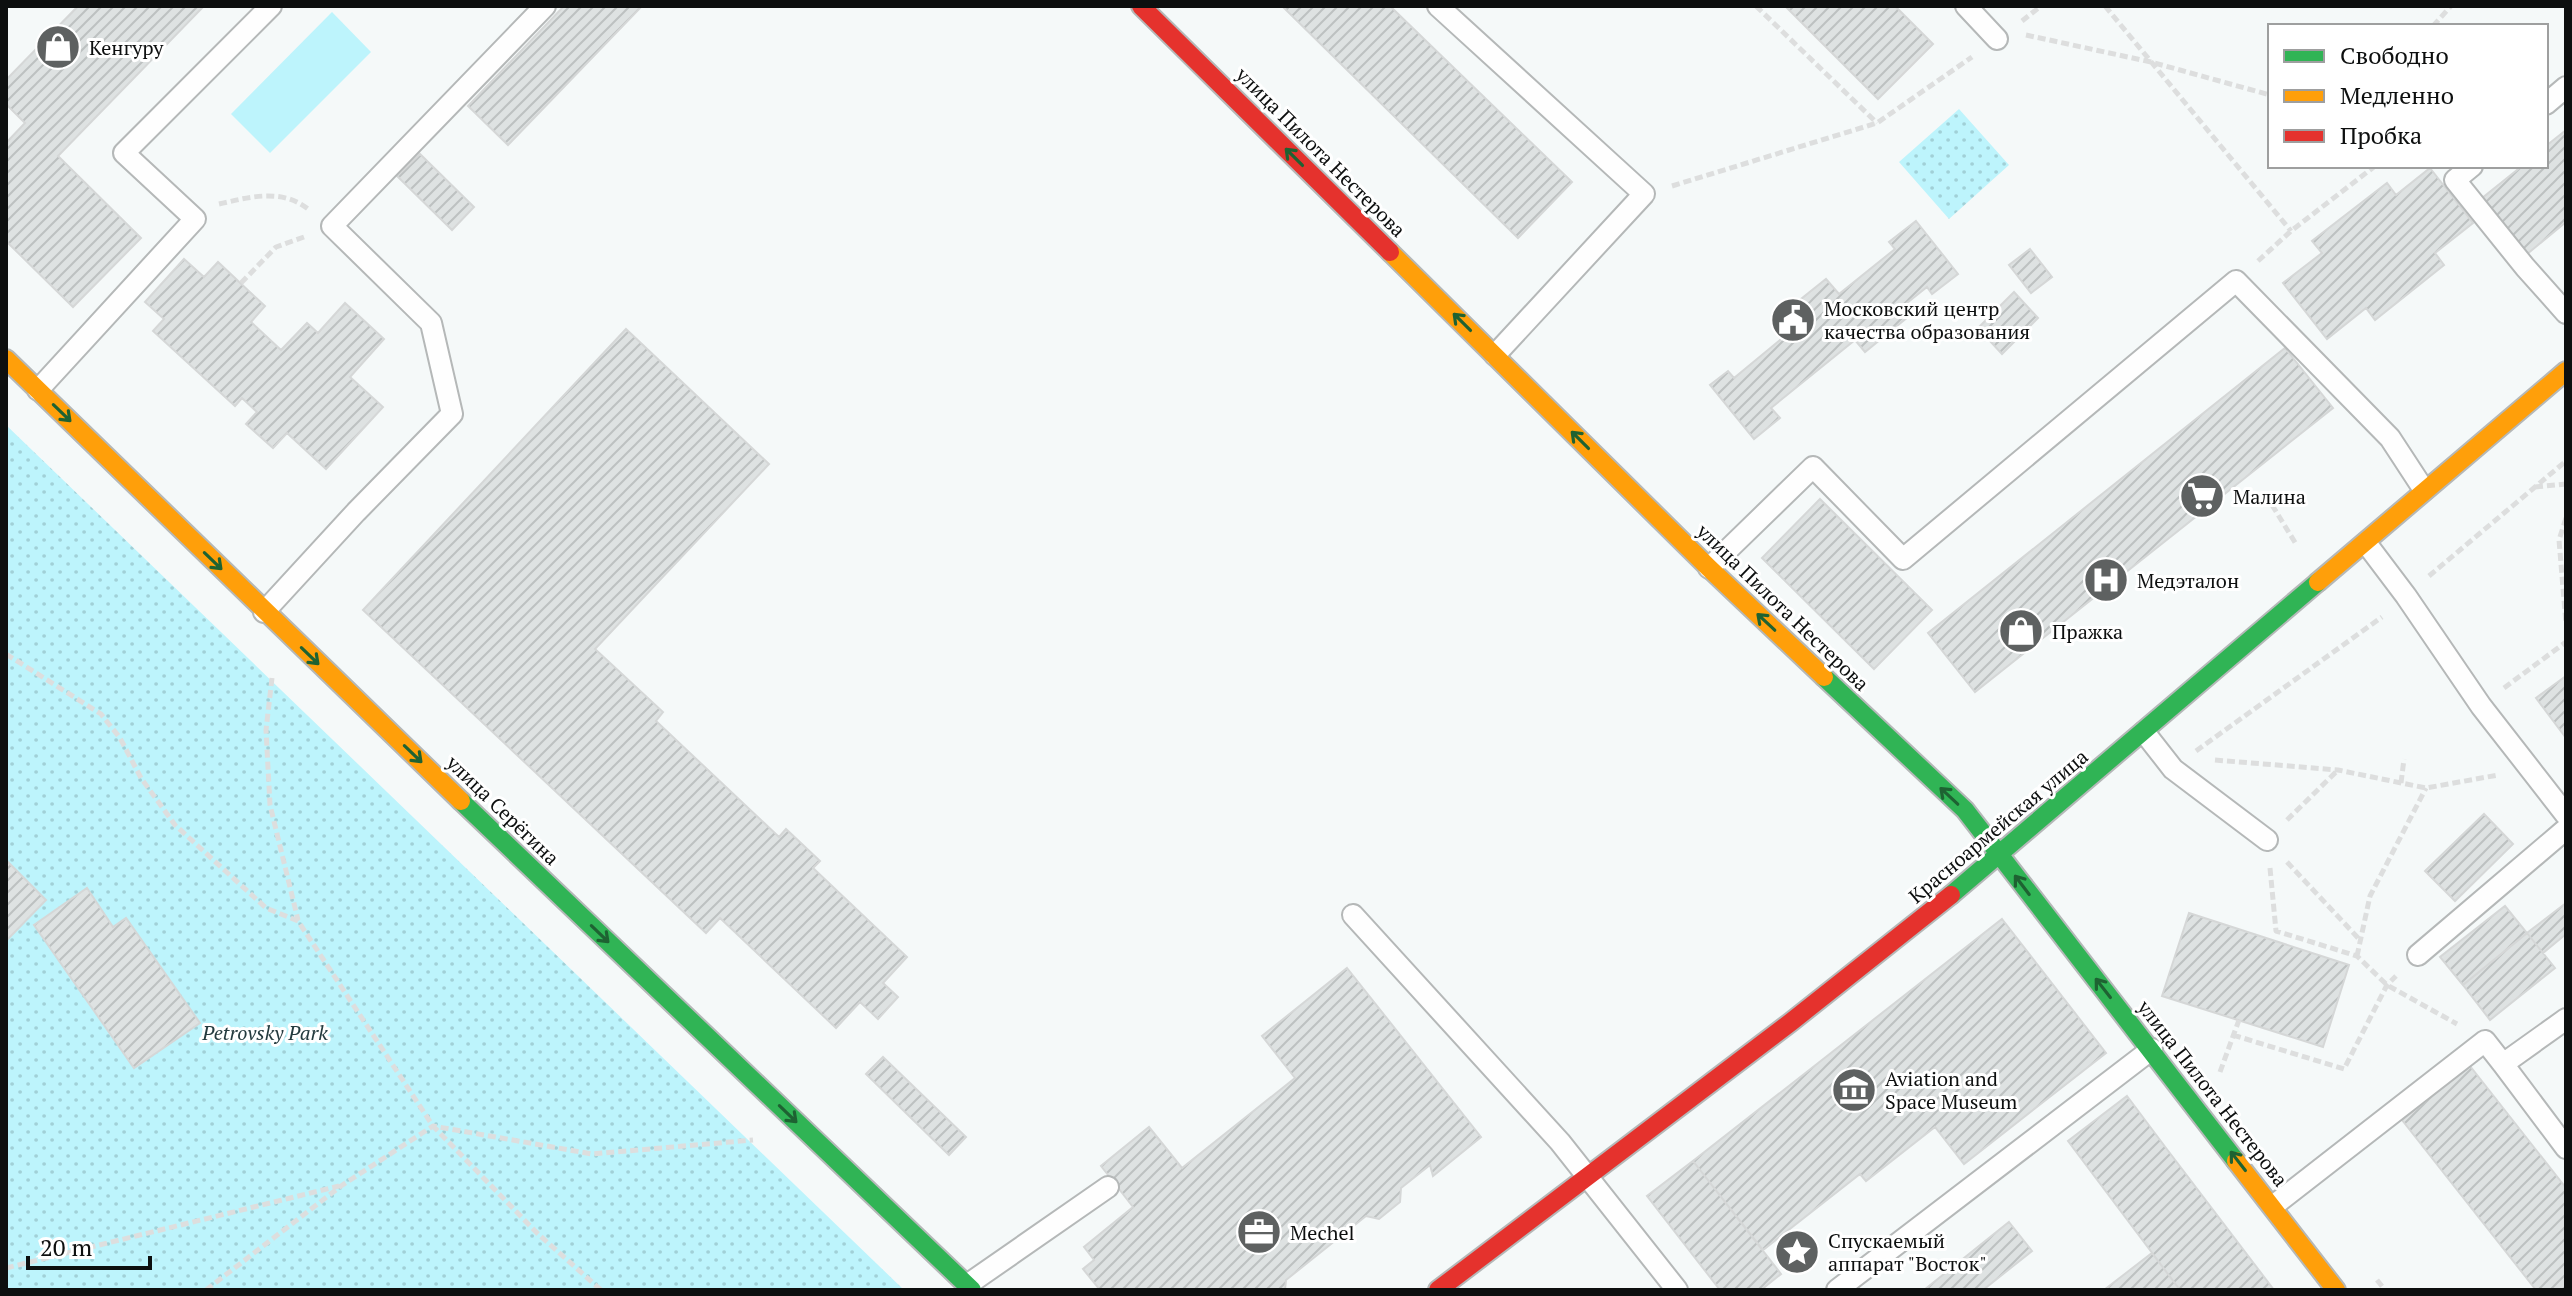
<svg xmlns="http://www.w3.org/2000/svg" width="2572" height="1296" viewBox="0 0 2572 1296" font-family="'PT Serif',serif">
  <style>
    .park { fill: url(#park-dots) }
    .pitch { fill: #bdf4fc }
    .building { fill: url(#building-hatch); stroke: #d5d7d7; stroke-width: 2 }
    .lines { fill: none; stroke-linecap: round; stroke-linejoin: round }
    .lane-casing { stroke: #b5b8b8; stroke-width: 24 }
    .fast-casing { stroke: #b5b8b8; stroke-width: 22 }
    .slow-casing { stroke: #b5b8b8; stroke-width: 22 }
    .jam-casing { stroke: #b5b8b8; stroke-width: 22 }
    .path { stroke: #dddede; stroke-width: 5; stroke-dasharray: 8 4; stroke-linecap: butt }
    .lane { stroke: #fefefe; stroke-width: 20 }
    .fast { stroke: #30b455; stroke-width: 18 }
    .slow { stroke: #ff9f0a; stroke-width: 18 }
    .jam { stroke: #e5322d; stroke-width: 18 }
    .oneway { stroke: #1e6232 }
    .labels { text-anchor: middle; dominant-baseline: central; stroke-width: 6; stroke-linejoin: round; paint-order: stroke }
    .poi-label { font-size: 20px; fill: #0d0f0f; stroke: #fff; text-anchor: start }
    .street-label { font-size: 20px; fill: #0d0f0f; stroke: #fff }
    .park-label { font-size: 20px; font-style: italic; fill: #243b3f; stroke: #fff }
  </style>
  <defs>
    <pattern id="park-dots" width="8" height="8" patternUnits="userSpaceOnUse" patternTransform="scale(2)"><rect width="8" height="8" fill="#bdf4fc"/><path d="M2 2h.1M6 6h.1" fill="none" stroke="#a1d0d7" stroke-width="1.8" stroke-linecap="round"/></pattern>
    <pattern id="building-hatch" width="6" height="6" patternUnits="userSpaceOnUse" patternTransform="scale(2)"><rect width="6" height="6" fill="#dee2e2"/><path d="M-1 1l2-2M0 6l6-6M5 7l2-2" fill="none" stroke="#bdc1c1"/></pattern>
  </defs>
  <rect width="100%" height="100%" fill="#f5f9f9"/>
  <path class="park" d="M1959,109L2009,165L1949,219L1899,162Z
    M6,425L904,1290H6Z"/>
  <path class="pitch" d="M332,12L371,52L270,153L231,114Z"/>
  <path class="building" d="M78,6H204L58,156L141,238L73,307L6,241V143L25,123L6,104V80Z
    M564,6H642L508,145L468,106Z
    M1282,6H1390L1572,182L1518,238Z
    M1785,6H1895L1933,44L1878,99Z
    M2566,130V222L2527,254L2481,199L2522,166H2546V146Z
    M420,154L474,207L452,230L397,176Z
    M2430,168L2473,223L2435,253L2444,265L2375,320L2366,308L2327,339L2283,283L2322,253L2312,241L2387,183L2396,195Z
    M1916,221L1958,274L1932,294L1927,287L1907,303L1914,312L1865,352L1855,340L1771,408L1780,418L1754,439L1710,385L1728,371L1734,378L1792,330L1781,315L1826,279L1839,294L1895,249L1889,242Z
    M2030,249L2052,277L2031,293L2009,265Z
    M184,259L204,277L218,262L253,295L265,306L251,322L281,350L307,323L318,333L345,303L384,339L350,377L383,407L326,469L287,433L273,448L246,424L257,412L242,398L235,406L153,331L164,319L145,302Z
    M2014,292L2038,318L2002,354L1978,328Z
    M626,329L769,464L595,649L663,712L656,721L779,837L786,829L820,861L813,868L907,957L883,983L898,997L878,1019L860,1002L836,1028L720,918L706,933L363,610Z
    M2285,348L2333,408L1975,692L1928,633Z
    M1820,499L1932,610L1874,669L1762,558Z
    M2566,676V738L2536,698Z
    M2484,814L2513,844L2455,901L2425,871Z
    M6,860L46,900L6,941Z
    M87,888L113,927L126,918L200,1023L134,1068L34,925Z
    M2566,903V934L2543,953L2527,933Z
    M2505,906L2527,933L2463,985L2440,957Z
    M2189,913L2349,965L2323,1047L2162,996Z
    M2002,919L2106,1053L1964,1164L1935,1127L1866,1181L1860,1174L1763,1250L1693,1161Z
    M2527,933L2555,968L2490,1020L2463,985Z
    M1347,968L1481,1137L1433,1176L1430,1165L1401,1188L1400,1202L1379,1219L1366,1216L1286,1280L1285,1290H1100L1083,1269L1094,1260L1084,1247L1133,1207L1101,1166L1149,1127L1182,1168L1295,1078L1262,1036Z
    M883,1057L966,1137L949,1155L866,1074Z
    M2470,1066L2566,1188V1290H2536L2402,1120Z
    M2127,1096L2166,1148L2274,1290H2180L2068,1141Z
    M1693,1161L1781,1274L1761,1290H1720L1647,1196Z
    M2009,1222L2032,1251L1983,1290H1924Z
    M2152,1253L2180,1290H2104Z"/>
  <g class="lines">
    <g class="lane-casing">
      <path id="lane" d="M1438,6L1644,194L1495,355
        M1966,6L1997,39
        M2546,104L2566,87
        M2472,166L2455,180L2525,267L2566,313
        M38,390L195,219L124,153L271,6
        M2366,543L2406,596L2481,706L2566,815
        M1709,568L1813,467L1903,559L2236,281L2390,438L2424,490
        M264,612L356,512L452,414L431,323L332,226L545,6
        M2144,732L2173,769L2267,840
        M1353,915L1560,1142L1677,1290
        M2418,955L2566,829
        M2503,1064L2566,1148
        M2273,1206L2485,1041L2503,1064L2566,1019
        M967,1285L1108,1187
        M1837,1290L2152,1049"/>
    </g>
    <g class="fast-casing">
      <path id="fast" d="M1824,677L1965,810L2236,1161
        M461,801L972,1290
        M1951,895L2318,582"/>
    </g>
    <g class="slow-casing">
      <path id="slow" d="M1390,252L1709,568L1824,677
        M6,359L461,801
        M2318,582L2566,371
        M2236,1161L2336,1290"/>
    </g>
    <g class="jam-casing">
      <path id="jam" d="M1141,6L1390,252
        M1438,1290L1791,1022L1951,895"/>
    </g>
    <path class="path" d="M1756,6L1877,123
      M2105,6L2291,231
      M2022,21L2041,6
      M2433,26L2451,6
      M2026,35L2151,62L2270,95
      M1672,186L1877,123L1972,57
      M219,204C250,197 281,188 308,209
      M2258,261L2291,231L2375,166
      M241,283L276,247L304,237
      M2535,487L2566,484
      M2272,505L2296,544
      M2566,518L2559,540L2566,624
      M2429,576L2566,461
      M6,654L101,714L120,738L141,778L175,825L266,908L298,921L433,1126L538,1234L601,1290
      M272,678L266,730L270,805L298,920
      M2504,688L2566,642
      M2196,751L2382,617
      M2215,760L2338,770L2426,788L2498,775
      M2401,783L2404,759
      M2287,820L2337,771
      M2287,862L2360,940
      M2270,868L2276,931L2357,956L2387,985L2457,1024
      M2357,956L2370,896L2426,788
      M2233,1035L2344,1069L2387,985L2396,976
      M2220,1072L2239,1020
      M6,1268L339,1186
      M2377,1280L2385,1290
      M206,1290L341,1186L433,1126L592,1154L753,1140"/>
    <use href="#lane" class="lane"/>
    <use href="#fast" class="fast"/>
    <use href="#slow" class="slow"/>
    <use href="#jam" class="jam"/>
  </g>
  <defs><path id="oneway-shaft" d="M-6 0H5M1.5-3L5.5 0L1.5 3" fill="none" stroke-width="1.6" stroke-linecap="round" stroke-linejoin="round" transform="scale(2)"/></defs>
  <g class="oneway">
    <use href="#oneway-shaft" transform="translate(1294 157) rotate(-135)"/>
    <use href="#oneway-shaft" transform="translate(1462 322) rotate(-135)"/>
    <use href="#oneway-shaft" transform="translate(62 413) rotate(44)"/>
    <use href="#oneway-shaft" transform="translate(1580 440) rotate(-135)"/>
    <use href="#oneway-shaft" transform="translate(213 561) rotate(44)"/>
    <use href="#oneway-shaft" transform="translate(1766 622) rotate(-137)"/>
    <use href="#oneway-shaft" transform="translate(310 656) rotate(44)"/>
    <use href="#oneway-shaft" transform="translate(413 754) rotate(44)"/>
    <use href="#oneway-shaft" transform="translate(1949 796) rotate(-137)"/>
    <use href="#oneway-shaft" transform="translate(2022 885) rotate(-127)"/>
    <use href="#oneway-shaft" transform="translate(600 934) rotate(44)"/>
    <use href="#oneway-shaft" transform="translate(2103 988) rotate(-128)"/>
    <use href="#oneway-shaft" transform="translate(788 1114) rotate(44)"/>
    <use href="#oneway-shaft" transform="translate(2238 1161) rotate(-128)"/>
  </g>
  <defs>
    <g id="shop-disc" transform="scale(2.3)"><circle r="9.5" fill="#5e6161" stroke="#fff"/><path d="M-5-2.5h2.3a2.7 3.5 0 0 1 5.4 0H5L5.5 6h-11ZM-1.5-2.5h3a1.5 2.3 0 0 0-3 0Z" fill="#fff"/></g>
    <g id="civic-disc" transform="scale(2.3)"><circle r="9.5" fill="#5e6161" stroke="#fff"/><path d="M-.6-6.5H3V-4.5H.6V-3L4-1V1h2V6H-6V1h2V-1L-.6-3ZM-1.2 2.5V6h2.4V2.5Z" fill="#fff"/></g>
    <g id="supermarket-disc" transform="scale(2.3)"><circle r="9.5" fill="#5e6161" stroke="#fff"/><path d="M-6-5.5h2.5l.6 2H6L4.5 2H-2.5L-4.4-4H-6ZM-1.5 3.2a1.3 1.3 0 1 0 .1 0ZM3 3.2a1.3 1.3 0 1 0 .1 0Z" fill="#fff"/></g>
    <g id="hospital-disc" transform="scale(2.3)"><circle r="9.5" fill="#5e6161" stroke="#fff"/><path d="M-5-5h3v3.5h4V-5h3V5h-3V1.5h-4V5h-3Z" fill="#fff"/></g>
    <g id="museum-disc" transform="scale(2.3)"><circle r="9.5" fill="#5e6161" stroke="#fff"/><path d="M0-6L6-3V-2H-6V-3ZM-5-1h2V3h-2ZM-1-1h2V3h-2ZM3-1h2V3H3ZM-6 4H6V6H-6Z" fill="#fff"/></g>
    <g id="office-disc" transform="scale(2.3)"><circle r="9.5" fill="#5e6161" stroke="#fff"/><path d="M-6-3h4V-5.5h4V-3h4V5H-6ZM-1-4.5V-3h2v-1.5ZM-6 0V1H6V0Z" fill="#fff"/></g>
    <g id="sight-disc" transform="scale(2.3)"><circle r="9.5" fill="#5e6161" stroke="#fff"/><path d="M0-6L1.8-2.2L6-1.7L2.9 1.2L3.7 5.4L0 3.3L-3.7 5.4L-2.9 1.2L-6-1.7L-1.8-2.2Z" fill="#fff"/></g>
  </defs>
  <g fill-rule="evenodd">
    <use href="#shop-disc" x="58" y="47"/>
    <use href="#civic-disc" x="1793" y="320"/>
    <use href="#supermarket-disc" x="2202" y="496"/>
    <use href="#hospital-disc" x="2106" y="580"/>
    <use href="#shop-disc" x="2021" y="631"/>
    <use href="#museum-disc" x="1854" y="1090"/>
    <use href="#office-disc" x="1259" y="1232"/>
    <use href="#sight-disc" x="1797" y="1252"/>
  </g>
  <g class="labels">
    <g class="poi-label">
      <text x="89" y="47">Кенгуру</text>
      <text x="1824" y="308">Московский центр<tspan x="1824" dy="23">качества образования</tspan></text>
      <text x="2233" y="496">Малина</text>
      <text x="2137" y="580">Медэталон</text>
      <text x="2052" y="631">Пражка</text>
      <text x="1885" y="1078">Aviation and<tspan x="1885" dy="23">Space Museum</tspan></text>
      <text x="1290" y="1232">Mechel</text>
      <text x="1828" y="1240">Спускаемый<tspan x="1828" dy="23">аппарат "Восток"</tspan></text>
    </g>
    <g class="street-label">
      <text transform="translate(1321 152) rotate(45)">улица Пилота Нестерова</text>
      <text transform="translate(1783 607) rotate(44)">улица Пилота Нестерова</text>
      <text transform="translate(503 810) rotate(44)">улица Серёгина</text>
      <text transform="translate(1998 826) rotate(-40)">Красноармейская улица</text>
      <text transform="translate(2213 1093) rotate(52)">улица Пилота Нестерова</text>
    </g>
    <g class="park-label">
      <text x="265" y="1032">Petrovsky Park</text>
    </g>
  </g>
  <rect width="2572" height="1296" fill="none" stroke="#0d0f0f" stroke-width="16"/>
  <rect x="2268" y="24" width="280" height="144" fill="#ffffff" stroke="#9e9f9f" stroke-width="2"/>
  <rect x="2284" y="50" width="40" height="12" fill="#30b455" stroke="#9e9f9f" stroke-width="2"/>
  <text x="2340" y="64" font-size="24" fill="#0d0f0f">Свободно</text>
  <rect x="2284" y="90" width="40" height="12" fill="#ff9f0a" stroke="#9e9f9f" stroke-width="2"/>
  <text x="2340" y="104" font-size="24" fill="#0d0f0f">Медленно</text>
  <rect x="2284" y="130" width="40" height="12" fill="#e5322d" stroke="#9e9f9f" stroke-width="2"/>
  <text x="2340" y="144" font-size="24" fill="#0d0f0f">Пробка</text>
  <path d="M28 1256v12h122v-12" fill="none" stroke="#0d0f0f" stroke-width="4"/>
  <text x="40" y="1256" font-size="24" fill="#0d0f0f" stroke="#ffffff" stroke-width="6" paint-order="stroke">20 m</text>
</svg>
